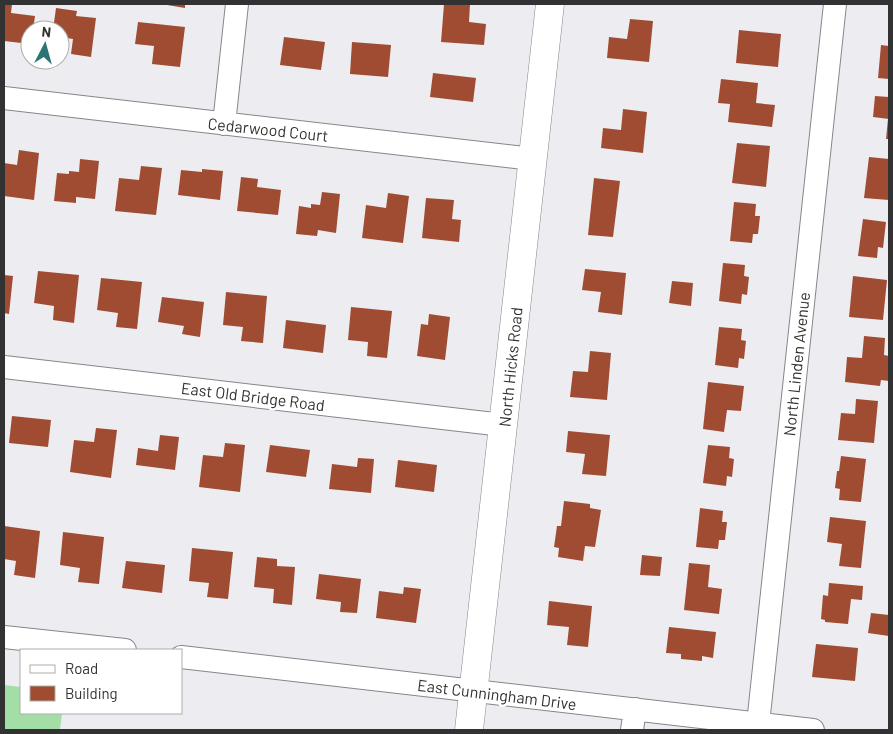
<svg xmlns="http://www.w3.org/2000/svg" width="893" height="734" viewBox="0 0 893 734" font-family="Barlow,sans-serif">
  <style>
    .green { fill: #a2dea6 }
    .building { fill: #a04c33 }
    .lines { fill: none; stroke-linecap: round; stroke-linejoin: round }
    .minor-casing { stroke: #86868a; stroke-width: 24 }
    .major-casing { stroke: #86868a; stroke-width: 29 }
    .minor { stroke: #fff; stroke-width: 22 }
    .major { stroke: #fff; stroke-width: 28 }
    .labels { text-anchor: middle; dominant-baseline: central; stroke-width: 5; stroke-linejoin: round; paint-order: stroke }
    .street-label { font-size: 16px; fill: #323233; stroke: #fff }
  </style>
  <rect width="100%" height="100%" fill="#ededf1"/>
  <path class="green" d="M4,685L21,687V713H62L60,730H4Z"/>
  <path class="building" d="M4,4H12L11,13L35,16L33,30H30V44L4,41Z
    M161,4H185V8Z
    M444,4H470L469,22L486,24L484,45L441,42Z
    M56,8L77,11L76,16L96,18L91,57L71,54L73,39L60,37V30H53Z
    M630,19L653,21L649,62L607,58L609,37L627,39Z
    M138,22L185,27L180,67L152,64L154,46L135,44Z
    M739,30L781,34L778,67L736,63Z
    M284,37L325,42L321,70L280,65Z
    M352,42L391,45L388,77L350,74Z
    M881,45L889,46V79L878,78Z
    M433,73L476,78L473,102L430,97Z
    M721,79L758,83L756,103L775,105L772,127L728,122L730,104L718,103Z
    M875,96L889,97V119L873,117Z
    M623,109L647,112L643,153L601,148L603,128L621,130Z
    M888,119H889V139H886Z
    M737,143L770,146L766,187L732,183Z
    M19,150L39,153L34,200L4,196V163L17,165Z
    M869,157L889,159V200L864,198Z
    M80,159L99,161L95,199L76,197V203L54,201L57,173L69,174V171L79,172Z
    M141,166L162,168L156,215L115,211L119,178L139,180Z
    M202,169L223,171L220,200L178,195L181,170L202,172Z
    M241,177L258,179L257,187L281,190L278,215L237,211Z
    M594,178L620,181L613,237L588,235Z
    M322,192L340,194L336,233L318,230L317,236L296,234L299,206L311,208V204L320,205Z
    M388,193L409,196L403,243L362,238L366,205L386,208Z
    M426,198L454,200L452,219L461,220L459,242L422,238Z
    M734,202L756,204L755,216H760L758,234H753L752,243L730,241Z
    M863,219L886,222L883,248L878,247L877,258L858,256Z
    M723,263L745,265L744,276L749,277L747,295L742,294L741,304L719,301Z
    M585,269L626,273L622,315L598,312L601,292L582,290Z
    M38,271L79,275L74,323L53,320L54,306L34,303Z
    M4,275L13,276L9,314L4,313Z
    M853,276L887,280L883,320L849,317Z
    M101,278L142,282L137,329L116,327L118,313L97,310Z
    M672,281L693,283L691,306L669,303Z
    M226,292L267,296L263,343L241,341L243,327L223,325Z
    M162,297L204,302L200,337L182,334L184,326L158,322Z
    M351,307L392,311L387,358L367,356L368,342L348,340Z
    M429,314L450,317L445,360L417,356L421,324L428,325Z
    M286,320L326,325L323,353L283,348Z
    M719,327L742,329L741,340L746,341L744,359L739,358L738,368L715,365Z
    M864,336L885,338L884,355L889,356V381L881,380L880,386L845,382L847,357L862,358Z
    M590,351L611,353L607,400L570,397L573,371L588,372Z
    M708,382L744,386L741,411L727,410L724,432L703,429Z
    M856,399L878,401L874,443L838,440L841,413L855,414Z
    M12,416L51,420L48,447L9,443Z
    M96,428L117,430L111,478L70,472L74,440L94,442Z
    M568,431L610,435L606,476L582,474L585,454L566,452Z
    M160,435L179,437L175,470L136,465L138,448L158,451Z
    M225,443L245,445L240,492L199,487L203,455L223,457Z
    M270,445L310,450L306,477L266,472Z
    M708,445L730,447L729,458L734,459L732,477L727,476L726,486L703,483Z
    M841,456L866,459L861,502L839,500L840,489L835,488L837,471H839Z
    M358,458L374,459L371,493L329,489L332,464L357,467Z
    M398,460L437,465L434,492L395,487Z
    M564,501L590,504V508L601,510L595,547L585,546L583,561L558,557L559,548L554,547L557,526H561Z
    M700,508L723,511L722,522H727L725,540H719L718,549L696,547Z
    M830,517L866,521L861,568L839,566L842,544L827,542Z
    M4,526L40,531L35,578L14,575L16,561L4,559Z
    M63,532L104,537L99,584L78,582L80,568L60,565Z
    M192,548L233,552L228,599L207,597L209,583L189,581Z
    M642,555L662,557L660,576L640,575Z
    M257,557L277,559V566L295,567L292,605L273,603L274,589L254,587Z
    M126,561L165,565L162,593L122,588Z
    M689,563L710,565L708,587L722,589L719,614L684,610Z
    M319,574L361,579L357,613L340,612L341,602L316,599Z
    M829,583L863,586L862,600L851,599L848,624L825,622V620L821,619L823,595L828,596Z
    M404,587L421,589L416,623L376,618L379,591L403,594Z
    M549,601L592,606L588,647L567,645L569,627L547,625Z
    M871,613L889,615V636L868,633Z
    M669,627L716,632L713,658L702,656V661L681,659V654L666,653Z
    M816,644L858,648L855,681L812,677Z"/>
  <g class="lines">
    <g class="minor-casing">
      <path id="minor" d="M4,98L533,159
        M224,124L237,4
        M4,367L503,425
        M4,637L125,650
        M181,657L813,730
        M758,724L835,4
        M632,730L635,709"/>
    </g>
    <g class="major-casing">
      <path id="major" d="M469,730L550,4"/>
    </g>
    <use href="#minor" class="minor"/>
    <use href="#major" class="major"/>
  </g>
  <g class="labels">
    <g class="street-label">
      <text transform="translate(268 129) rotate(6)">Cedarwood Court</text>
      <text transform="translate(796 364) rotate(-84)">North Linden Avenue</text>
      <text transform="translate(510 367) rotate(-84)">North Hicks Road</text>
      <text transform="translate(253 396) rotate(7)">East Old Bridge Road</text>
      <text transform="translate(497 694) rotate(7)">East Cunningham Drive</text>
    </g>
  </g>
  <rect width="893" height="734" fill="none" stroke="#323233" stroke-width="10"/>
  <rect x="20" y="649" width="162" height="65" fill="#ffffff" stroke="#adadad"/>
  <rect x="30" y="665" width="25" height="8" fill="#ffffff" stroke="#adadad"/>
  <text x="65" y="674" font-size="15" fill="#323233">Road</text>
  <rect x="30" y="686" width="25" height="15" fill="#a04c33" stroke="#adadad"/>
  <text x="65" y="699" font-size="15" fill="#323233">Building</text>
  <g transform="translate(45 45) rotate(6)"><circle r="24" fill="#ffffff" stroke="#adadad"/>
  <path d="M0-4L9 19L0 12L-9 19Z" fill="#2c7572"/>
  <text y="-8" font-size="14" font-weight="bold" text-anchor="middle" fill="#323233">N</text>
  </g>
</svg>
